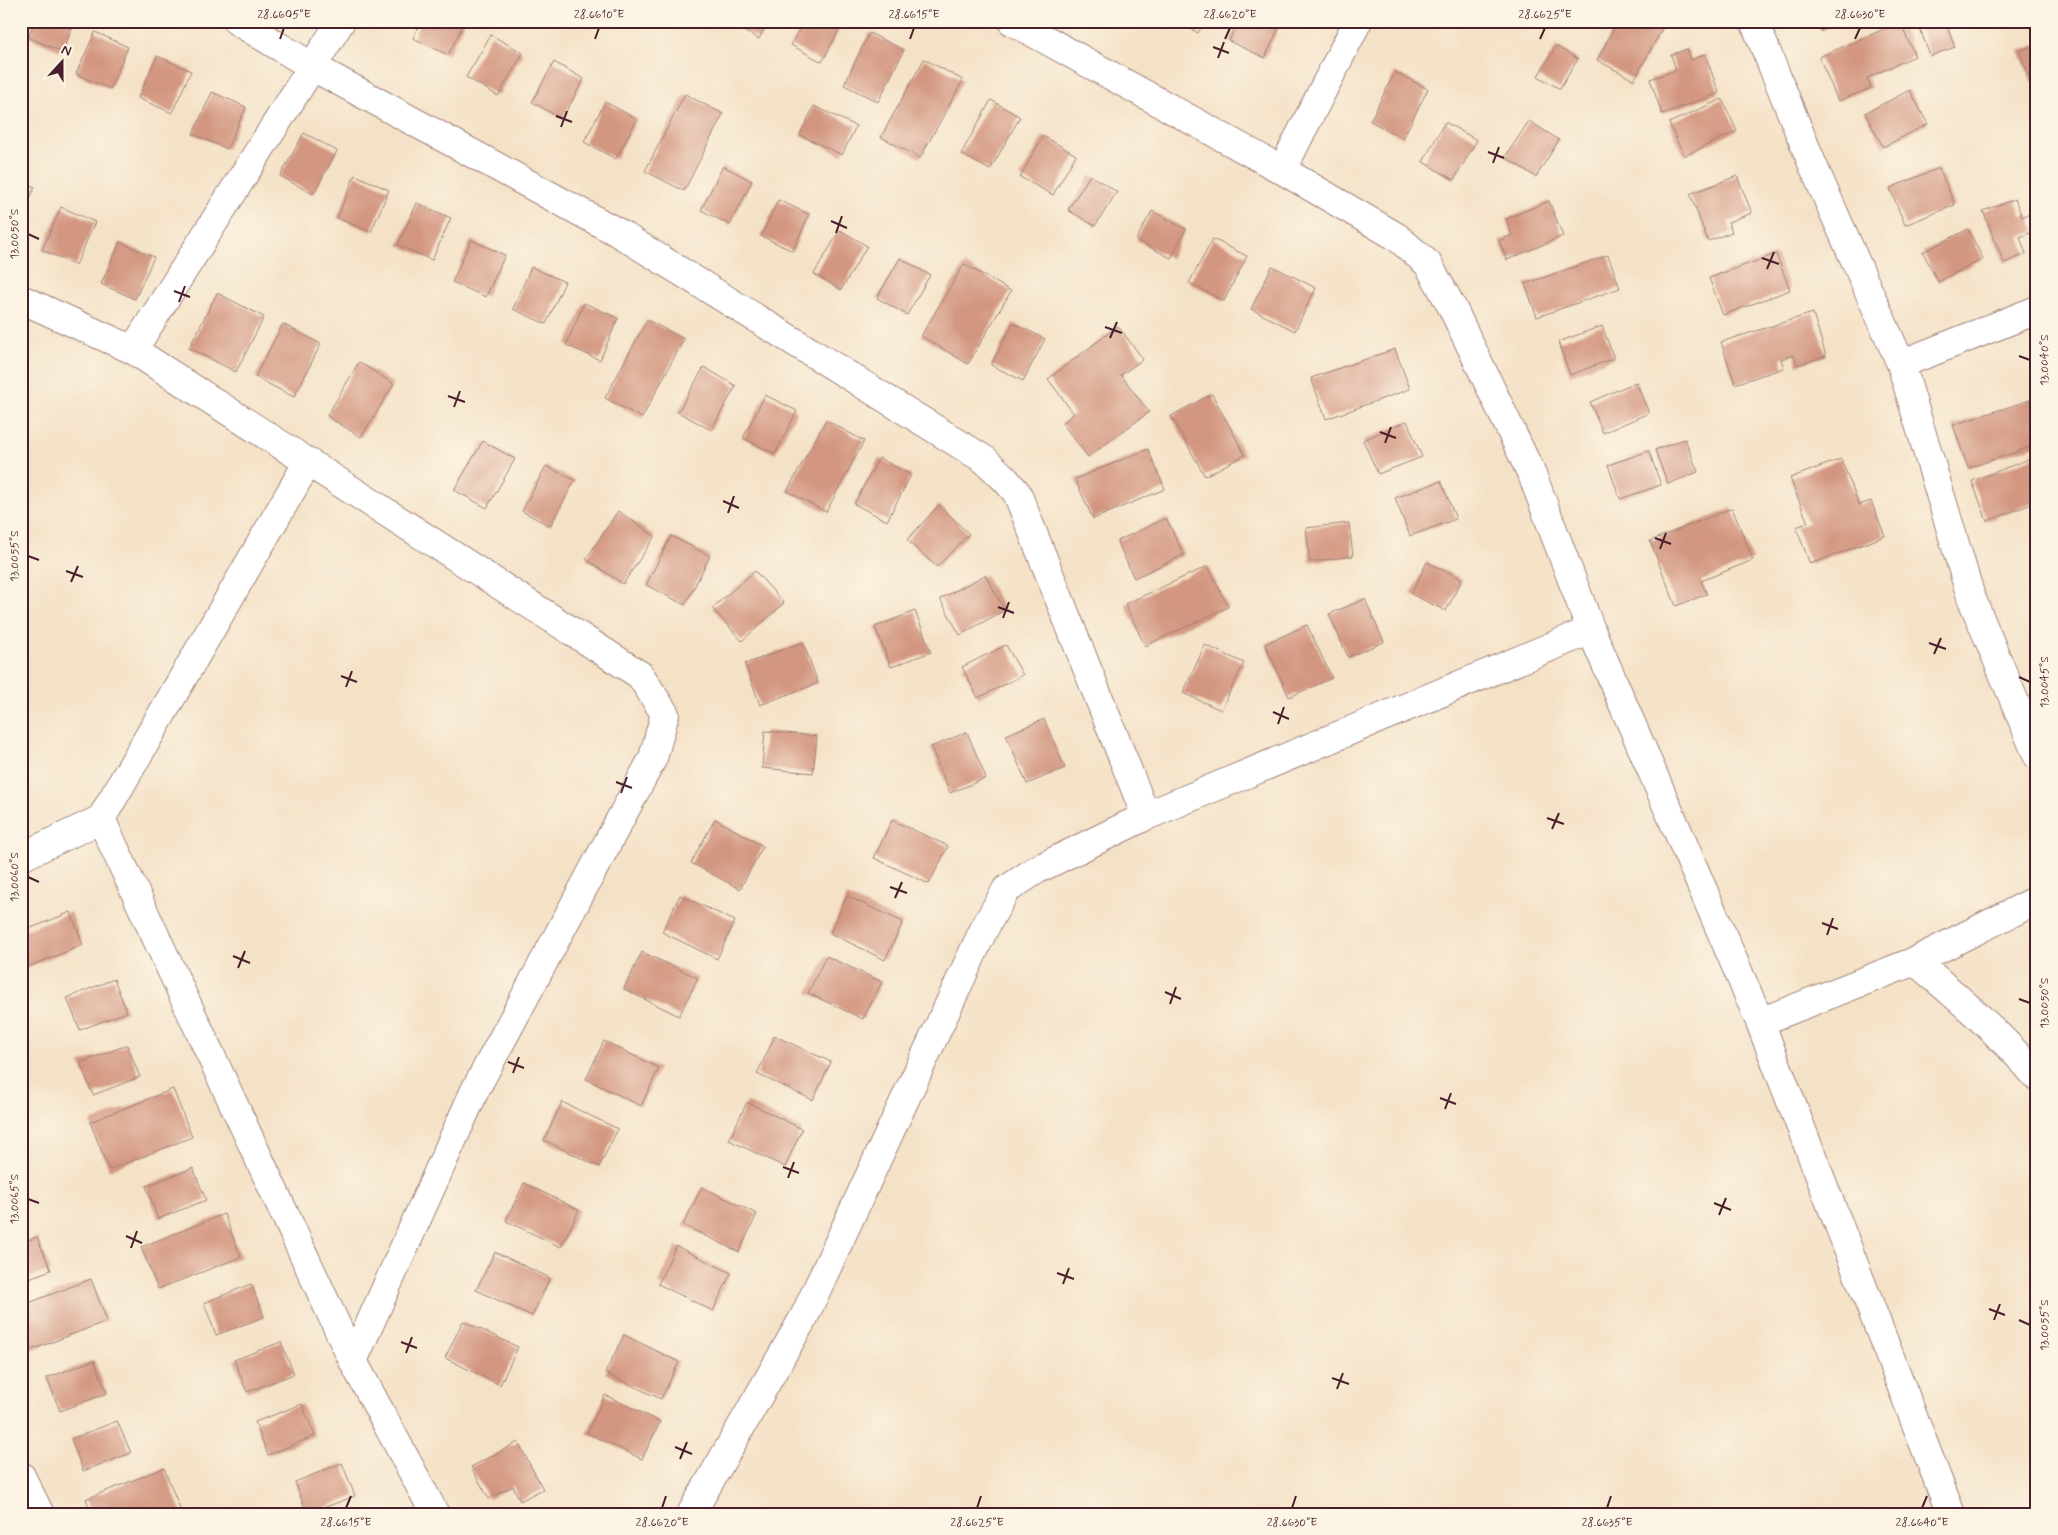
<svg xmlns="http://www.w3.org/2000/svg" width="2058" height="1535" viewBox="0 0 2058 1535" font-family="Mynerve,sans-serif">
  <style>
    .building { fill: #d39680 }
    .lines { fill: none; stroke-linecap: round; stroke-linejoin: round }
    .minor-casing { stroke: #9f8079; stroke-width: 30 }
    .minor { stroke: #fff; stroke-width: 28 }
    .ticks { fill: none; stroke: #4a1f2b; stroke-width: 2 }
    .neatline { fill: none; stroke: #4a1f2b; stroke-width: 2 }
    .ticks-label { font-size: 12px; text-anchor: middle; fill: #4a1f2b }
  </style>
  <rect width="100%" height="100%" fill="#fcf5e5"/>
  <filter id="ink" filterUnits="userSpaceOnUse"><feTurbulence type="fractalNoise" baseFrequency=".02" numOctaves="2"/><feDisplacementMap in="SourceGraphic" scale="10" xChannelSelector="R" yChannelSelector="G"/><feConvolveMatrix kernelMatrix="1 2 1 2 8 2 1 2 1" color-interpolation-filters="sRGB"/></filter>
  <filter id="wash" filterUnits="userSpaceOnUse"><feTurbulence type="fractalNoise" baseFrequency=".0096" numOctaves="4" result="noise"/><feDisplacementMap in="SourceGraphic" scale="20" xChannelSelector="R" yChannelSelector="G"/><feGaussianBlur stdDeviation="1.12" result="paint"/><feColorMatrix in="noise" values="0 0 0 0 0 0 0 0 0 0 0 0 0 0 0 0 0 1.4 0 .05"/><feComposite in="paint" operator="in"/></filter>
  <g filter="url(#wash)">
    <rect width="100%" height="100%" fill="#f4e2c7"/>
    <g id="blocks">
      <path class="building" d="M35,21H75L62,52L28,37Z
        M421,21H465L448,55L413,38Z
        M725,21H768L759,39Z
        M804,21H844L822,62L791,45Z
        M1176,21H1205L1198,33Z
        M1238,21H1282L1265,58L1229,41Z
        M1618,21H1652L1663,27L1634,80L1597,60Z
        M1817,21H1843L1821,31Z
        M1931,21H1945L1955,47L1930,56L1919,26Z
        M1900,22L1915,56L1867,78L1871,88L1838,101L1819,57Z
        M95,32L128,47L110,89L76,74Z
        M869,33L904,50L878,102L844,85Z
        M491,35L523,53L498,96L466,77Z
        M2037,44V81L2032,83L2019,51Z
        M1556,46L1578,59L1560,89L1538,76Z
        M1687,49L1691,60L1705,54L1719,93L1662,114L1650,79L1676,70L1671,55Z
        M157,56L191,71L172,113L138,98Z
        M924,59L963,80L920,158L881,137Z
        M554,62L584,79L562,119L532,102Z
        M1395,72L1428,89L1403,138L1370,121Z
        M1910,90L1928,124L1883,147L1865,113Z
        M212,92L246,107L227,149L193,134Z
        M685,94L723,114L684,191L645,171Z
        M1722,99L1737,131L1684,156L1669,123Z
        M991,100L1020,117L990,170L961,154Z
        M605,102L637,119L616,159L584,142Z
        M814,106L856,126L842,155L800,135Z
        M1529,121L1559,140L1536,177L1505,157Z
        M1445,122L1477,140L1454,180L1423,162Z
        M304,133L337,151L313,194L280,176Z
        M1043,136L1076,155L1053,195L1020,177Z
        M723,166L752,181L730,225L701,210Z
        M1939,168L1955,205L1905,225L1890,188Z
        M355,175L389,190L371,232L337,218Z
        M1090,175L1117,192L1095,226L1068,210Z
        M1737,176L1752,213L1728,222L1732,232L1708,241L1690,194Z
        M21,181L35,187L21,219Z
        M2015,199L2022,217L2028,214L2035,231L2020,237L2026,254L2004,263L1983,211Z
        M778,200L809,214L793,251L761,236Z
        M1549,201L1563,236L1507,260L1499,241L1512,235L1506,219Z
        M417,203L451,218L432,260L398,245Z
        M61,207L95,222L76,265L42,250Z
        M1152,211L1186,229L1171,258L1136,240Z
        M1968,229L1983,259L1938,282L1923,252Z
        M840,230L867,246L841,290L814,274Z
        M1213,239L1247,256L1224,301L1189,283Z
        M471,240L505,255L486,297L452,282Z
        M120,242L154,257L135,299L101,284Z
        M1776,254L1790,290L1723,315L1709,278Z
        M1608,255L1620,288L1537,317L1525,284Z
        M900,258L930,275L907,315L877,298Z
        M964,264L1011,291L968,364L921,336Z
        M1272,266L1316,288L1295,331L1251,309Z
        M531,267L565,282L546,324L513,309Z
        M217,293L264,317L236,372L189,348Z
        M584,303L618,318L600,360L566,345Z
        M1813,313L1826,356L1797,365L1794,355L1781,359L1784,368L1735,384L1721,342Z
        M647,320L684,339L642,418L605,398Z
        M1013,323L1045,339L1023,381L991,365Z
        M283,324L321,344L294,397L255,377Z
        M1118,326L1143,359L1121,375L1149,412L1088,457L1062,423L1074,414L1048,379Z
        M1602,326L1614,358L1570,375L1558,342Z
        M1395,349L1410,389L1326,419L1311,378Z
        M359,362L394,384L361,437L327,416Z
        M704,367L736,386L711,430L678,412Z
        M1636,382L1649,413L1603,433L1590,402Z
        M1212,394L1245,455L1205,476L1171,416Z
        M765,395L797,411L775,454L743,438Z
        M2033,399L2037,410V445L1968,468L1953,425Z
        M826,420L864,441L826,512L787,491Z
        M1407,421L1422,457L1378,474L1363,440Z
        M1685,439L1698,472L1668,484L1655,450Z
        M483,441L515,459L487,508L454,490Z
        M1148,449L1165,489L1093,519L1075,479Z
        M1649,451L1661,485L1620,499L1608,465Z
        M2037,456V502L1987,521L1972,481Z
        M879,458L911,475L887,521L854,504Z
        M1841,459L1859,505L1871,501L1885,536L1810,564L1796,527L1808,523L1790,478Z
        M546,466L575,480L550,526L522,511Z
        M1441,481L1456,519L1410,536L1395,498Z
        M939,505L969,534L937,567L907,540Z
        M1732,508L1753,560L1701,581L1707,594L1676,606L1650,541Z
        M618,511L655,536L623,584L586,559Z
        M1166,518L1184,555L1134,578L1117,541Z
        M1349,523L1353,556L1310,562L1306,528Z
        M671,536L710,556L685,605L646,585Z
        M1427,562L1462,579L1446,611L1411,594Z
        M1208,566L1228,607L1145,646L1125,604Z
        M755,571L784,603L742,641L712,608Z
        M985,575L1005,610L960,635L940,599Z
        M1365,599L1384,642L1348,657L1329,614Z
        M915,611L931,652L891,667L875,627Z
        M1307,625L1332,678L1289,697L1265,644Z
        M803,642L818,683L760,705L745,664Z
        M1006,645L1023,675L978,698L962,667Z
        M1205,645L1244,663L1221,710L1183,693Z
        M1044,719L1065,768L1027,784L1006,735Z
        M765,731L817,736L813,773L762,768Z
        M967,732L986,778L950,793L931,747Z
        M715,819L763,846L740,889L691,863Z
        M892,820L948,846L929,884L874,858Z
        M680,895L735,921L717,959L662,932Z
        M847,896L903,922L885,960L830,933Z
        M71,912L83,945L23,969L21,964V932Z
        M642,952L698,978L679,1016L624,989Z
        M826,956L882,982L863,1019L808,993Z
        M114,979L127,1012L80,1030L67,998Z
        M775,1036L831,1062L813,1100L757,1074Z
        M604,1041L659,1068L641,1106L586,1079Z
        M127,1045L140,1077L93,1095L80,1063Z
        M173,1089L192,1137L109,1170L90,1122Z
        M562,1102L618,1129L599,1167L544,1140Z
        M747,1102L802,1129L785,1167L729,1140Z
        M193,1168L206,1200L158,1219L146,1186Z
        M524,1183L579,1210L561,1247L506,1221Z
        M702,1187L757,1214L739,1252L683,1225Z
        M224,1214L241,1257L158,1289L141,1247Z
        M37,1237L51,1270L21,1281V1243Z
        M676,1246L731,1273L713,1311L658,1284Z
        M495,1252L550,1278L532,1316L476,1290Z
        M91,1279L107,1321L21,1354V1306Z
        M251,1284L264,1317L216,1335L204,1303Z
        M463,1321L518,1347L500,1385L445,1358Z
        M624,1335L679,1362L661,1399L605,1373Z
        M281,1342L294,1374L247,1392L234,1360Z
        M94,1360L107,1393L60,1411L47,1378Z
        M605,1395L660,1422L642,1459L587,1433Z
        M302,1404L315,1436L268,1455L255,1422Z
        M117,1421L131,1453L83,1471L71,1439Z
        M518,1442L543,1489L520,1501L513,1486L489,1499L471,1467Z
        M342,1463L355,1496L307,1514L295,1482Z
        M164,1468L182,1514H92L86,1499Z"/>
    </g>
  </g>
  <g filter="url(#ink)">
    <use href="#blocks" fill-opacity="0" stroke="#9f8079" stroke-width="1"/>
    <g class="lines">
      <g class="minor-casing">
        <path id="minor" d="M237,21L313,67L617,232L985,460L1005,479L1017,493L1146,816
          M1012,21L1282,170L1397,237L1428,264L1453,309L1533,477L1591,630L1760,1022L1951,1514
          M1754,21L1814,168L1901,364L1971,597L2037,755
          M1282,170L1358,21
          M21,299L133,350L640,675L665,714L653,758L475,1090L353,1361
          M133,350L341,21
          M1901,364L2037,310
          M101,819L308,462
          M21,857L101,819L353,1361L435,1514
          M1915,961C1957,997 2001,1034 2037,1077
          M1760,1022L1915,961L2037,900
          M21,1476L40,1514
          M691,1514L804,1317L984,929L1006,890L1036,870L1146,816L1591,630"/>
      </g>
      <use href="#minor" class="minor"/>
    </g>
  </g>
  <path class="ticks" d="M280,39L284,28M595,39L599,28M910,39L914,28M1225,39L1230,28M1540,39L1545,28M1855,39L1860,28M1213,47L1229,53M1218,58L1224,42M556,116L572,122M561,127L567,111M1488,152L1504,158M1493,163L1499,147M831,221L847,228M836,233L842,216M28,234L39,239M1762,258L1779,264M1767,269L1774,252M174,291L190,297M179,302L185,286M1105,327L1122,333M1110,338L1117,322M2019,356L2030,360M448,396L465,402M454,407L460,391M1380,432L1396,438M1385,443L1391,427M723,501L739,508M728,513L734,496M1655,538L1671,544M1660,549L1666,533M28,556L39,560M66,571L83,577M71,582L78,566M998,607L1014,613M1003,618L1009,602M1929,643L1946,649M1934,654L1941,638M341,676L357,682M2019,677L2030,682M346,687L352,671M1273,712L1289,719M1278,724L1284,707M616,782L632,788M621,793L627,777M1547,818L1564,824M1552,829L1559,813M28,877L39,882M890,887L907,893M895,898L902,882M1822,923L1838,929M1827,935L1833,918M233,956L250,963M238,968L245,951M1165,992L1181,999M2019,999L2030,1003M1170,1004L1176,987M508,1062L524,1068M513,1073L519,1057M1440,1098L1456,1104M1445,1109L1451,1093M783,1167L799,1173M788,1178L794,1162M28,1199L39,1203M1714,1203L1731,1210M1719,1215L1726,1198M126,1236L142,1243M131,1248L137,1231M1057,1273L1074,1279M1063,1284L1069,1268M1989,1309L2005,1315M1994,1320L2000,1304M2019,1320L2030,1325M401,1342L417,1348M406,1353L412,1337M1332,1378L1349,1384M1337,1389L1343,1373M675,1447L692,1454M680,1459L687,1442M346,1508L351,1496M662,1508L666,1496M977,1508L981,1496M1292,1508L1296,1496M1607,1508L1611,1496M1922,1508L1927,1496"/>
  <rect width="2058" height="1535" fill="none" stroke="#fcf5e5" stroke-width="55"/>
  <g transform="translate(62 62) rotate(21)" stroke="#fcf5e5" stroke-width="4" paint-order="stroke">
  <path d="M0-4L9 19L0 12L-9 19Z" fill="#4a1f2b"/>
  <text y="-8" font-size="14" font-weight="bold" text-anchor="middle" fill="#4a1f2b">N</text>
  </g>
  <rect x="28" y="28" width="2002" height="1480" class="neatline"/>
  <g class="ticks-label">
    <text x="284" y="18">28.6605°E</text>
    <text x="599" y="18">28.6610°E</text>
    <text x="914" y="18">28.6615°E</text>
    <text x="1230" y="18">28.6620°E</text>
    <text x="1545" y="18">28.6625°E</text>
    <text x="1860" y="18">28.6630°E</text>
    <text transform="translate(14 234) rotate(-90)" y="4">13.0050°S</text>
    <text transform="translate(2044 360) rotate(-90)" y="4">13.0040°S</text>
    <text transform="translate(14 556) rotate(-90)" y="4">13.0055°S</text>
    <text transform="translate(2044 682) rotate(-90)" y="4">13.0045°S</text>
    <text transform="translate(14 877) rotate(-90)" y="4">13.0060°S</text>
    <text transform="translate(2044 1003) rotate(-90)" y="4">13.0050°S</text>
    <text transform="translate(14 1199) rotate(-90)" y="4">13.0065°S</text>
    <text transform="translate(2044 1325) rotate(-90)" y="4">13.0055°S</text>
    <text x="346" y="1526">28.6615°E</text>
    <text x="662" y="1526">28.6620°E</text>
    <text x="977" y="1526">28.6625°E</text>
    <text x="1292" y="1526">28.6630°E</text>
    <text x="1607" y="1526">28.6635°E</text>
    <text x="1922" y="1526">28.6640°E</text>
  </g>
</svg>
